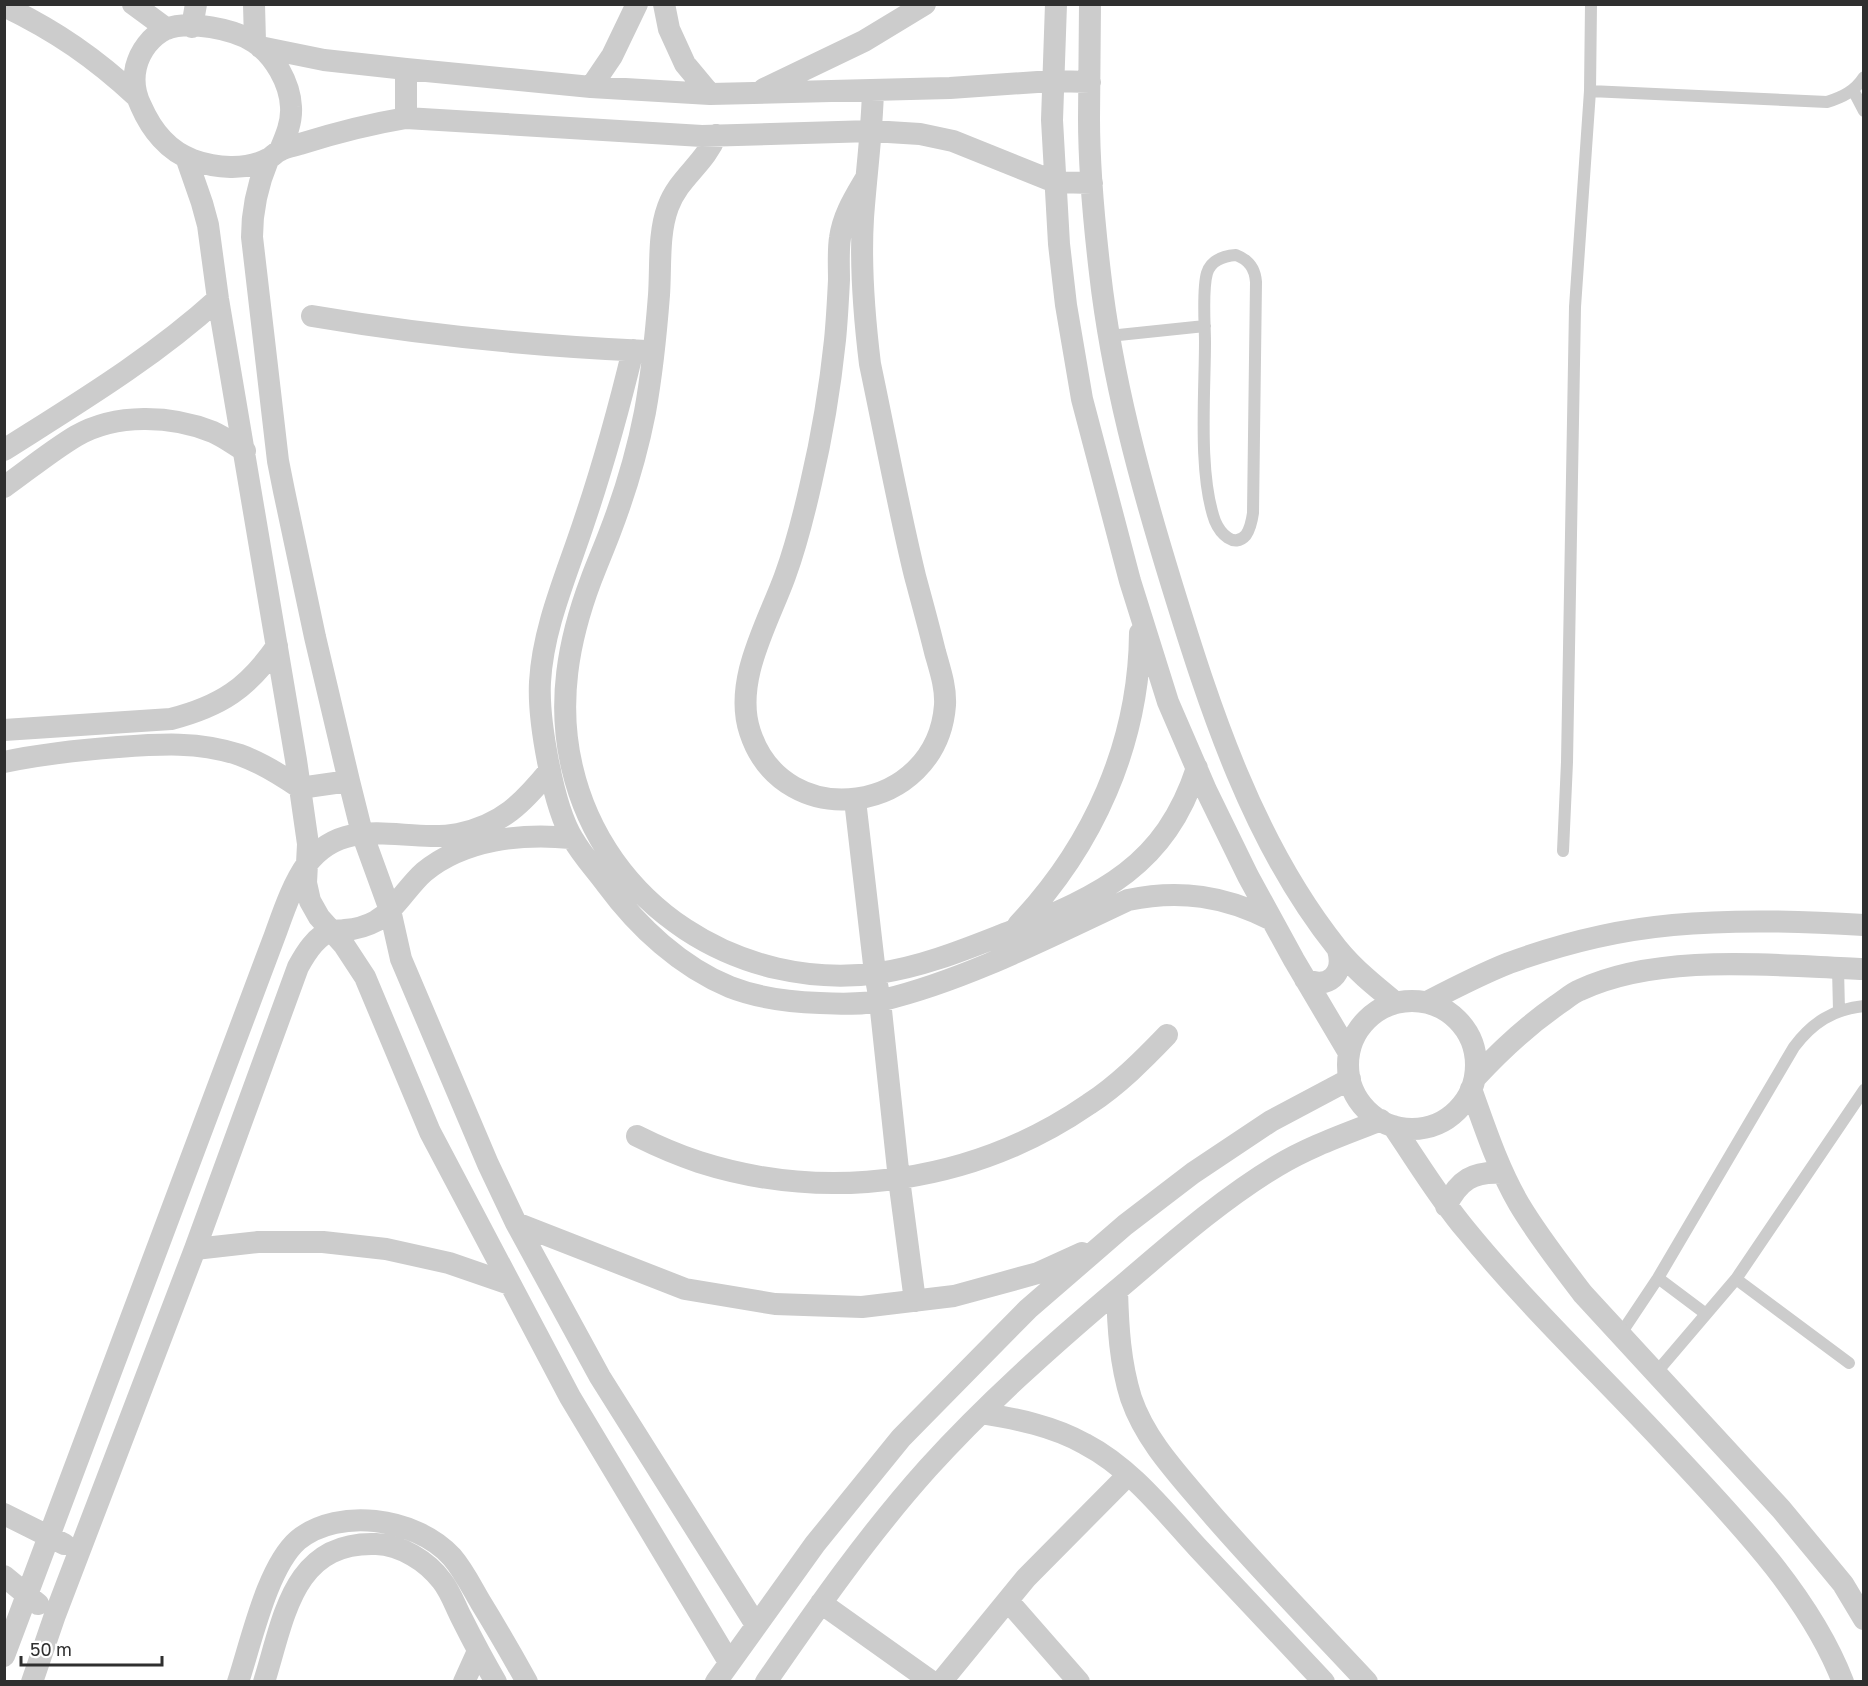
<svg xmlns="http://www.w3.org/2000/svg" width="1868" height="1686" viewBox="0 0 1868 1686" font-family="'Golos Text',sans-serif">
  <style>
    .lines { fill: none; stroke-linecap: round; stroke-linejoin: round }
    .service { stroke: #ccc; stroke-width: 12 }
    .minor { stroke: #ccc; stroke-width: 22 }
  </style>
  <rect width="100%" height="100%" fill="#fff"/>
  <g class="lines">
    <path class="service" d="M1853,90L1864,111
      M1590,91L1827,102C1843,97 1855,91 1864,77
      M1236,255C1249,260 1255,268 1256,282L1253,513C1252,520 1250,529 1246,535C1234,549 1220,533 1215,521C1198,474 1205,393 1205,342C1205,324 1202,290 1207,273C1211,260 1223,256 1236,255Z
      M1109,336L1205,326
      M1563,851L1567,762L1575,307L1590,91L1591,4
      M1838,968L1839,1011
      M1658,1278L1706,1314
      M1736,1279L1849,1363
      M1620,1335L1658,1278L1794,1047C1812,1023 1833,1009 1864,1006
      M1655,1374L1736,1279L1864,1090"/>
    <path class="minor" d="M133,4L167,29
      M254,4L255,42
      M664,4L669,29L685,64L710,94
      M1056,4L1052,120L1059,244L1066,305L1082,399L1130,581L1168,702L1206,790L1248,876L1294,960L1349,1053
      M1090,4C1090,42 1089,80 1089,118C1089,169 1094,222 1100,273C1112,379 1140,481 1171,582C1210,709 1253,843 1337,948C1354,969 1375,986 1396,1003
      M4,6C56,31 95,58 137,97
      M192,27L196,4
      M260,47L324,60L406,69L591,87L710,94L950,88L1052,81L1090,82
      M591,87L612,56L637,4
      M764,89L864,41L925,4
      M406,118V69
      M716,135C705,164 679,177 668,207C658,234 661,266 659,295C656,334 652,373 645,412C637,453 625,493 610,532C604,548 597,564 591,580C568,641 557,703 572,767C604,906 740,992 879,973C926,966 968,948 1012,931C1102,895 1165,866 1197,768
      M280,150C286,136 292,122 291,107C290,83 274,55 254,42C234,29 189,20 166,29C151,36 140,51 136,67C133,80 135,94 141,106C151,129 168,151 193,160C215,168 246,171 268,159C272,157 275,153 279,151C285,147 293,146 300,144C335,133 370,124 406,118L702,136L872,131L920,134L953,141L1055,182L1092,183
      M186,157L202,203L208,225L218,299L296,760L308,844L306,883L310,901L319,917L344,945L365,977L430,1132L570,1397L729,1662
      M268,160C257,186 252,209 252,237L278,461L284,491L315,637L349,781L362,833L390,910L401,959L488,1164L516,1223L600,1377L756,1625
      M866,178C855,197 843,215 840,238C838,251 839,266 839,280C838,300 837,320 835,340C830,388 822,436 811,483C804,514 796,546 785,576C768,623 733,681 750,732C784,836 937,814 945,705C946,687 940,670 935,652C929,627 922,602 915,576C898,506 885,435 870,364C864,315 860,267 863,218C866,175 872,133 873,90
      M312,316C423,335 534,346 646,351
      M633,350C619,408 603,466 584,522C567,574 543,627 540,682C538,720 553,807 573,839C582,855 596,870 607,885C638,927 681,967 730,987C758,998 790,1002 820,1003C840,1004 864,1005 883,1000C966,980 1051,936 1128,900C1180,889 1225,896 1272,920
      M4,450C78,403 153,358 218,299
      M4,487C28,470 51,451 76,436C116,413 171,415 213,432C224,437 235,445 245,451
      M4,730L171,719C221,706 248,688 277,646
      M4,762C42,754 79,750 118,747C159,744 199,741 240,755C262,763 281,775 300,788L349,781
      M855,800L875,973L880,1001L899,1179L915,1301
      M1018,925C1093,846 1139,744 1140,633
      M1305,979C1328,990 1345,974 1338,950
      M1348 1065a64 64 0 1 1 128 0a64 64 0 1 1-128 0Z
      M1427,1002C1454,988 1481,974 1509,963C1561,944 1618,930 1673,925C1736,919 1800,921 1864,925
      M1476,1077C1501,1050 1527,1026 1557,1005C1565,1000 1572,993 1580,990C1661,952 1776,966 1864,969
      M1471,1089C1485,1128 1498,1168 1519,1204C1538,1236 1561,1265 1583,1294L1781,1509L1843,1584L1864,1619
      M1393,1126C1417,1161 1439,1198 1466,1230C1528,1306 1600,1374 1667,1446C1731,1515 1809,1593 1843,1682
      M637,1136C657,1146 678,1155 699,1162C831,1204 976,1182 1089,1104C1118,1085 1143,1060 1167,1035
      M1446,1206C1459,1180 1473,1171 1502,1173
      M516,1223L685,1289L775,1304L862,1307L954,1296L1038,1273L1082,1253
      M195,1249L258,1242H323L386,1249L449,1263L510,1284
      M1117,1290C1118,1327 1120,1363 1131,1398C1145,1439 1175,1471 1203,1504C1255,1565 1312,1623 1367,1682
      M981,1413C1017,1419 1053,1426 1085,1444C1131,1468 1164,1511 1199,1549C1240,1593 1282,1637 1324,1682
      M4,1514L64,1544
      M4,1576L38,1604
      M1008,1601L1079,1682
      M821,1603L932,1682
      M4,1656L275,935C283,913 293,883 307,864C347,812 405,844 458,834C502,825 523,803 550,770
      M32,1682L55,1615L195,1249L298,967C305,954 316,935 332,931C336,930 341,931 345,930C356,929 367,926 376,921C396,909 407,887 424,872C464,839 522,833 571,838
      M238,1682C251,1643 267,1567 298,1540C319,1523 349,1518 375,1521C403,1524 433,1536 452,1557C464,1571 472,1588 481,1603C497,1629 512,1655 527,1682
      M264,1682C284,1619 292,1541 376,1544C401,1545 427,1561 442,1581C450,1591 455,1605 461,1617C472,1639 483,1660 496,1682
      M464,1682L478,1651
      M716,1682L815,1544L901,1438L1028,1309L1125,1225L1193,1173L1271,1121L1350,1079
      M766,1682C817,1608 868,1535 928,1468C986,1404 1050,1347 1116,1291C1168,1247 1219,1201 1277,1166C1310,1146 1346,1134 1381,1120
      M941,1682L1026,1578L1128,1475"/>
  </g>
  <rect width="1868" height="1686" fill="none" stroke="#2f2f2f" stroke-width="12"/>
  <path d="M21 1656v9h141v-9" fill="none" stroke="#2f2f2f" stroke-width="3"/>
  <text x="30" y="1656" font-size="18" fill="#2f2f2f" stroke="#ffffff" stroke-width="4.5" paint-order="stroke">50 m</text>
</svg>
